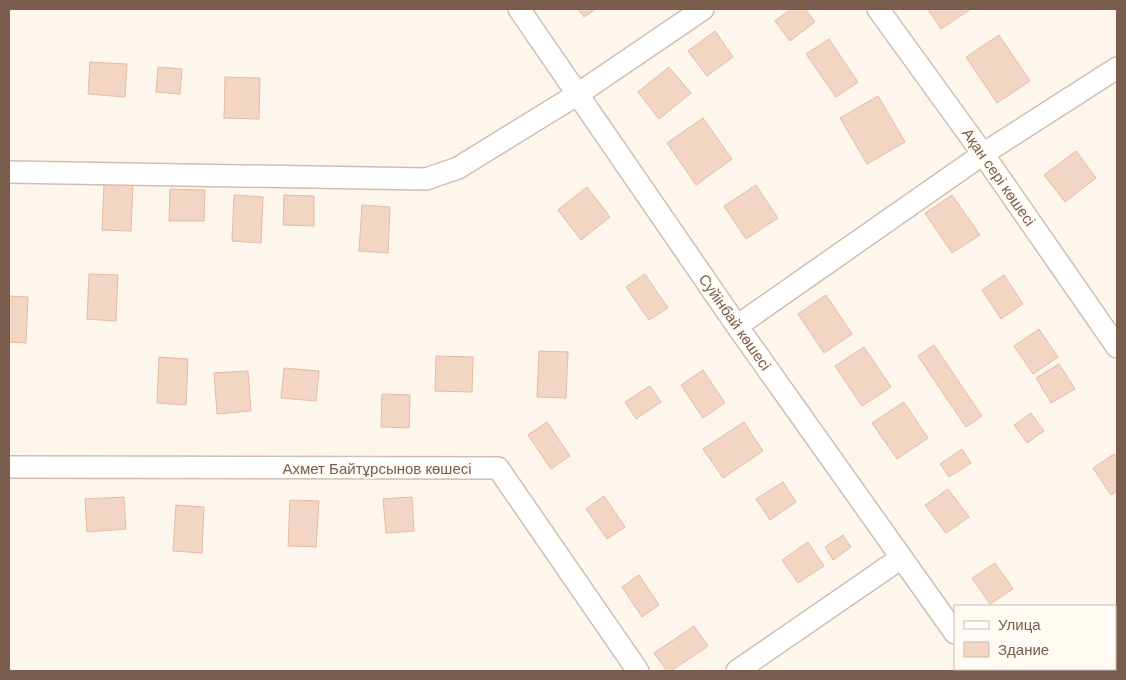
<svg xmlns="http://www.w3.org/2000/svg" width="1126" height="680" viewBox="0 0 1126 680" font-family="Helvetica,sans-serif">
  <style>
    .building { fill: #f3d5c3; stroke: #e6bba3 }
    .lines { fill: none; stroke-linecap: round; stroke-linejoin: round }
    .minor-casing { stroke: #d1beb0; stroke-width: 24 }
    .minor { stroke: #fff; stroke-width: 21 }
    .labels { text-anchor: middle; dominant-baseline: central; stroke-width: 4; stroke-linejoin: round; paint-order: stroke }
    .street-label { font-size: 15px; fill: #7a5c4d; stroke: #fffaf3 }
  </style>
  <rect width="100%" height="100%" fill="#fdf6ec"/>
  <path class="building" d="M578,9H596L584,17Z
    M791,9H805L815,22L790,41L775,21Z
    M928,9H971L941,29Z
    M715,31L733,57L707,76L688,51Z
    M999,35L1030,81L997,103L966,57Z
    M829,39L858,82L836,97L806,54Z
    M90,62L127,64L125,97L88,94Z
    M158,67L182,69L180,94L156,92Z
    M669,67L691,93L659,119L638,92Z
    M225,77L260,78L259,119L224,118Z
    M878,96L905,142L867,164L840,118Z
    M703,118L732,159L696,185L667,143Z
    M1076,151L1096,178L1065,202L1044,175Z
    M104,184L133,185L131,231L102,230Z
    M756,185L778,218L746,239L724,206Z
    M587,187L610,217L581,240L558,210Z
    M170,189L205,190L204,221H169Z
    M234,195L263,197L261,243L232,241Z
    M284,195L314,196V226L283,225Z
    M952,195L980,235L952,253L925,213Z
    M362,205L390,207L388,253L359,251Z
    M89,274L118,275L116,321L87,319Z
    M645,274L668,308L649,320L626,287Z
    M1004,275L1023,304L1001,319L982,290Z
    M826,295L852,334L824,353L798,314Z
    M9,296L28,297L26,343L9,342Z
    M1039,329L1058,357L1033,374L1014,346Z
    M934,345L982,416L966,427L918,356Z
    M864,347L891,387L862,406L835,366Z
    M539,351L568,352L566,398L537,397Z
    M436,356L473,357L472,392L435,391Z
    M159,357L188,359L186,405L157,403Z
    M1059,364L1075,389L1051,403L1036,378Z
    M284,368L319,371L316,401L281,398Z
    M703,370L725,403L703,418L681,385Z
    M248,371L251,411L217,414L214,373Z
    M650,386L661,402L636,419L625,402Z
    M382,394L410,395L409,428L381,427Z
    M904,402L928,438L897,459L872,423Z
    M1031,413L1044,431L1027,443L1014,425Z
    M547,422L570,456L551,469L528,435Z
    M744,422L763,451L723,478L703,449Z
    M962,449L971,463L949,477L940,464Z
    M1114,454L1117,458V491L1111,495L1093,468Z
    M783,482L796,502L770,520L756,499Z
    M948,489L969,517L946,533L925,505Z
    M604,496L625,527L607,539L586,509Z
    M124,497L126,529L87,532L85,499Z
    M412,497L414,531L386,533L383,499Z
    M290,500L319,501L316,547L288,546Z
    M176,505L204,507L202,553L173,551Z
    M843,535L851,547L833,560L825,547Z
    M808,542L824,566L798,583L782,560Z
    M995,563L1013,589L990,604L972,578Z
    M639,575L659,605L642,617L622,587Z
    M694,626L708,646L671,671H667L654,653Z
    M1039,669H1080L1082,671H1036Z"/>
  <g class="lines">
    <g class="minor-casing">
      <path id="minor" d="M519,9L737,326L955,633
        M878,9L983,154L1117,347
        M9,172L426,179L458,168L578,94L703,9
        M737,326L983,154L1117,68
        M9,467L498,468L638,671
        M980,669L982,671
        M737,671L901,558"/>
    </g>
    <use href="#minor" class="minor"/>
  </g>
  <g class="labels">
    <g class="street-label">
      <text transform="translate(999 177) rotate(55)">Ақан сері көшесі</text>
      <text transform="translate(735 322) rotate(55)">Суйінбай көшесі</text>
      <text x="377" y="468">Ахмет Байтұрсынов көшесі</text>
    </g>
  </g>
  <rect width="1126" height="680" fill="none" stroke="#7a5c4d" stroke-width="20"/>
  <rect x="954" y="605" width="162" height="65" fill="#fffaf3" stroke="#cabbb1"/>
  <rect x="964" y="621" width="25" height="8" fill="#ffffff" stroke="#cabbb1"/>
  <text x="998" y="630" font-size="15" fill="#7a5c4d">Улица</text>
  <rect x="964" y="642" width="25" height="15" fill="#f3d5c3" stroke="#cabbb1"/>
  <text x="998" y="655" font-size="15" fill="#7a5c4d">Здание</text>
</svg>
